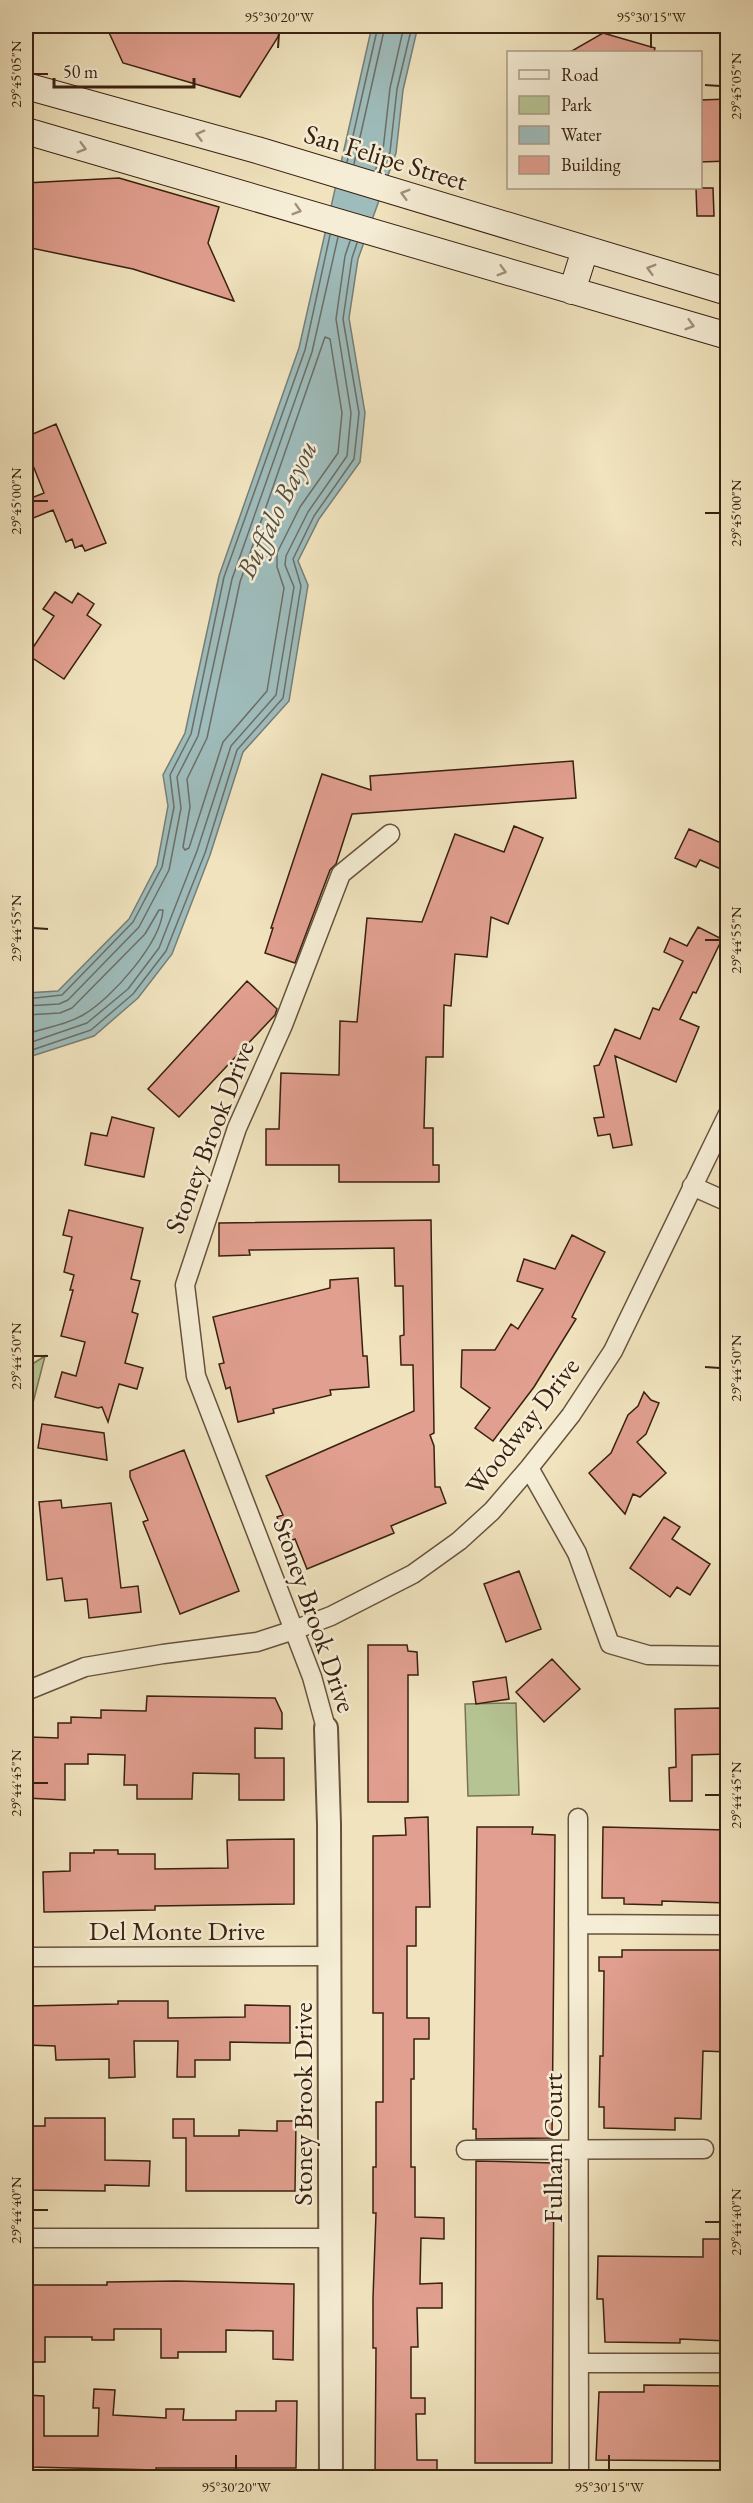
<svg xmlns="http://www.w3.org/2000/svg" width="753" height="2503" viewBox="0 0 753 2503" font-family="'EB Garamond',serif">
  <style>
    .green { fill: #b6c494; stroke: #787252; stroke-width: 1.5 }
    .water { fill: #9ebcbb; stroke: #767e77; stroke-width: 1.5 }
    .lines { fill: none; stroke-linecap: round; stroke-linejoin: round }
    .shore { stroke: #6c6e66; stroke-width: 1.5 }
    .building { fill: #e19f8f; stroke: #392111; stroke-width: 1.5 }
    .minor-casing { stroke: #67523c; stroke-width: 21 }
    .tertiary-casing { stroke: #67523c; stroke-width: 26 }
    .secondary-casing { stroke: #392111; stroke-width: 28 }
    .minor { stroke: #f5edd5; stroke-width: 18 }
    .tertiary { stroke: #f5edd5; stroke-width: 22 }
    .secondary { stroke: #f5edd5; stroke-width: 26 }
    .oneway { stroke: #a0917d }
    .ticks { fill: none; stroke: #392111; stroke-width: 2 }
    .labels { text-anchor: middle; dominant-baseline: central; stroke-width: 5; stroke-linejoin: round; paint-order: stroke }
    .street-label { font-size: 27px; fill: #392111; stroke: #f5edd5 }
    .water-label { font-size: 28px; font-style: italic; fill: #575044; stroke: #f5edd5 }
    .neatline { fill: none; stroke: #392111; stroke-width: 2 }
    .ticks-label { font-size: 15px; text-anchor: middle; fill: #392111 }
  </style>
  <rect width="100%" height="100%" fill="#f0e3be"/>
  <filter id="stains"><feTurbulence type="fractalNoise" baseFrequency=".00333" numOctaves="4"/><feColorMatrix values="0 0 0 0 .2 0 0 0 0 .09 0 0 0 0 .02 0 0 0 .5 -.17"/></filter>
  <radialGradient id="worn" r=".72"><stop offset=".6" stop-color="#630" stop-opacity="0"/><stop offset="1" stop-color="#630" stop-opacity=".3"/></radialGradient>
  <path class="green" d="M45,1356L26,1430V1368Z
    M516,1703L519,1795L468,1796L465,1704Z"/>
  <path class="water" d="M372,26H418L403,90L396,153L358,259L349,318L365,413L360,462L319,519L298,561L308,585L289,701L243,752L210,855L172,954L138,998L94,1036L26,1058V993L58,991L129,919L157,865L168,806L163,775L185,733L219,576L299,348Z"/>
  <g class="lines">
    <path class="shore" d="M347,162L378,26
      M354,164L385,26
      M375,171L383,150L390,88L404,26
      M382,173L390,152L397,89L412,26
      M325,337L330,339L342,413L338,453L300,507L277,553V567L284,588L267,691L223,742L189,848L185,850L183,847L190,807L187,779L207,738L240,582Z
      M26,999L62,995L133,922L162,867L174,807L170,775L191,734L224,577L305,350L330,235
      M26,1006L59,1004L68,1000L139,927L169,870L181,808L177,777L198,736L232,579L312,352L338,237
      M26,1015L60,1013L72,1008L145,934L159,910H163C161,943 111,999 83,1015C67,1025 43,1028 26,1034
      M26,1044L87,1023L128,989L159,948L197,851L231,746L276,695L294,587L285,565L286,556L308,512L347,456L351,413L336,319L345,256L350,241
      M26,1052L91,1030L133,994L166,951L205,853L237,750L283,698L301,586L293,559L314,516L354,459L359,413L343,319L352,258L357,243"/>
  </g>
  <path class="building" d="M106,26H281L278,37L240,97L123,63Z
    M603,33L655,48L654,52H570Z
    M728,99V161L700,162V100Z
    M119,178L219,207L208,243L234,301L133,269L26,247V183Z
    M696,188H713L714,216H697Z
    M56,424L106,543L85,551L82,545L75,548L72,539L66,542L53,510L26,521V500L44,493L32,463L26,466V437Z
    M55,592L72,603L78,593L94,604L87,615L101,625L64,679L28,655L54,616L43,609Z
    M573,761L576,798L352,814L336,864L330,870L295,963L265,953L273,928H271L322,774L371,790L370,776Z
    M514,826L543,838L508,924L491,917L487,957L455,954L451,1006L444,1005L443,1057H426L424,1128H433V1165H439V1182H339V1165H266V1129H279L281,1073L339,1075L340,1021L357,1022L367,918L422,922L455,834L504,852Z
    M689,829L728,846V872L700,860L696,867L675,858Z
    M698,927L722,939L696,993L693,992L680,1019L699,1027L676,1082L615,1056L632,1145L613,1148L610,1134L598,1136L594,1118L604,1117L594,1066L599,1065L615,1029L640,1039L653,1008L659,1010L683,961L664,952L670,938L687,946Z
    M247,981L277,1009L275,1015L179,1117L148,1089Z
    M112,1117L154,1128L144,1177L85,1165L91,1133L107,1136Z
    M69,1210L143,1228L131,1279L140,1281L132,1312L138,1314L125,1363L143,1368L137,1389L119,1384L108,1422L102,1407L98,1408L55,1397L62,1372L76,1376L85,1342L61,1336L73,1290H70L74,1275L64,1272L72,1237L63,1235Z
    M431,1220L434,1433L430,1435L434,1446L435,1487H440L446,1503L391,1526L394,1533L307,1569L295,1539L287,1542L277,1517L283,1515L266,1476L414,1411L413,1365H401L400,1336L404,1335L403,1286H395L394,1248L249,1250L250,1255L219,1256V1223Z
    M572,1235L605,1252L572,1317L576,1319L534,1387L493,1441L475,1428L490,1408L461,1387L462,1350H495L511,1324L518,1329L543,1289L517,1281L524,1259L555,1269Z
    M358,1278L363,1356H367L369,1387L330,1390L331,1395L273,1409L274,1413L238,1422L230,1387L226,1389L219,1364L224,1363L213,1317L330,1288V1280Z
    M644,1392L651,1400L659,1403L646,1434L637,1442L666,1473L640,1497L633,1494L625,1514L589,1473L611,1453L628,1415L638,1406Z
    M42,1424L104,1433L107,1460L38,1448Z
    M184,1450L239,1591L180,1614L143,1522L148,1520L130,1477V1471Z
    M61,1500L62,1508L111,1503L121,1588L138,1586L141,1612L89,1618L87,1599L65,1601L62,1578L47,1580L39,1502Z
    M664,1517L680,1527L672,1539L710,1564L690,1595L677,1587L670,1597L630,1568Z
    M519,1571L541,1629L506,1642L484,1584Z
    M368,1645H407L408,1651L417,1652L418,1675H408V1802H368Z
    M552,1659L580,1689L544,1722L516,1692Z
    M506,1677L509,1699L476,1704L473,1682Z
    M147,1696L275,1698L282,1713V1729L255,1728V1758H284V1800H239V1774L193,1773L192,1799H137V1785H124L125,1755L88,1754V1764H65V1800L26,1798V1746H29L30,1737L58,1738V1723H71V1717L101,1718V1710L146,1711Z
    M720,1708V1717H728V1754L692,1755V1801H670L669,1768L676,1767L675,1709Z
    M428,1817L430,1907H416V1946H407V2018H429V2039H414V2079H411V2167H415V2217L444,2218V2239L421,2238L420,2284L442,2283V2308H417L418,2347H411V2398H425V2414H416L417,2460H437V2478H375L376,2348H373V2298L376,2213H373V2167H376V2102H383V2013H373V1836L406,1835L405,1818Z
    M477,1827H533L532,1834L555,1835L552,2138L476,2139V2129H473Z
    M603,1827L728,1830V1903L662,1901V1905L624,1904V1898H602Z
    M294,1839V1904L155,1906V1910L44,1912L43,1872L70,1871V1853H94V1850H118V1854H155V1869L228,1868L227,1840Z
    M622,1950H728V2052L703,2051L701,2119L675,2118V2130L604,2128V2107H599L600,2056H603L604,1971H599V1957H622Z
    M118,2001H168V2018L245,2017V2005L290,2006V2043L230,2042V2060H195V2077H177L178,2041H134L135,2077L109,2078V2059L56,2060L55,2046L26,2045V2006L118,2004Z
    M45,2118H105V2160L150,2161L149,2186L105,2185V2191L26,2190V2126H45Z
    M173,2119H194V2136H239V2130L277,2131V2121H296L295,2191H186V2138H173Z
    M476,2161L554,2163L552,2463H475Z
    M703,2239H728V2341L680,2339V2343L605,2342L603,2299H597L598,2256L703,2257Z
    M176,2281L294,2284L293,2360L273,2359V2331L226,2330V2352H178V2358H161V2329H114V2340H92V2337H45V2362H26V2341H30V2285H107V2282Z
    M644,2385L728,2386V2461L596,2460L599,2392H644Z
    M94,2389L115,2390L113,2415L166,2418V2409H184L183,2420H236V2411H276V2401H297L296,2468H156V2470L30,2467V2424H26V2395L44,2396V2436H98L99,2408H93Z"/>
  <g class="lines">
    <g class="minor-casing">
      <path id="minor" d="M692,1186L728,1202
        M529,1468L577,1553L610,1644L648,1655L728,1656
        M26,1691L85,1667L163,1654L257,1642L294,1630L331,1616L413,1574L459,1541L492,1511L529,1468L571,1415L613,1351L728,1114
        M326,1728L312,1677L196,1376L185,1285L237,1128L283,1025L341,874L390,834
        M578,1818L579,2477
        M578,1924L728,1925
        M26,1957L329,1956
        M466,2150L704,2149
        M26,2238H330
        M579,2363H728"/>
    </g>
    <g class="tertiary-casing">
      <path id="tertiary" d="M326,1728L329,1824L331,2478"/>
    </g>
    <g class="secondary-casing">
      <path id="secondary" d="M26,86L257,150L728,292
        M26,131L728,336
        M572,291L585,250"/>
    </g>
    <use href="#minor" class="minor"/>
    <use href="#tertiary" class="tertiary"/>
    <use href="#secondary" class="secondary"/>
  </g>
  <defs><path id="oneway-chevron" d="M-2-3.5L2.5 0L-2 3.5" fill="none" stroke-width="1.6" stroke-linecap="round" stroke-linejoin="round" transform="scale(1.5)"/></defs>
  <g class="oneway">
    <use href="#oneway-chevron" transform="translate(200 135) rotate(-165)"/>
    <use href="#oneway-chevron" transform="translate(82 148) rotate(16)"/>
    <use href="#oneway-chevron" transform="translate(405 194) rotate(-164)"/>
    <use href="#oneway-chevron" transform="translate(297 210) rotate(17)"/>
    <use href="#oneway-chevron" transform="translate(651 269) rotate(-164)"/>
    <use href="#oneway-chevron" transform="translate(502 271) rotate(16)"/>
    <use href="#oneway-chevron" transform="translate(690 325) rotate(16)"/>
  </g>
  <path class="ticks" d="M278,48L279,33M651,48V33M33,74H48M705,85L720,86M33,501H48M705,513H720M33,928L48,929M705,940H720M33,1356H48M705,1367L720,1368M33,1783H48M705,1795H720M33,2210H48M705,2222H720M236,2470V2455M609,2470V2455"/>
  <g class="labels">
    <g class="street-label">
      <text transform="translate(386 157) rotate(17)">San Felipe Street</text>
      <text transform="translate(209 1137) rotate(-69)">Stoney Brook Drive</text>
      <text transform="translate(522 1426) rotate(-52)">Woodway Drive</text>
      <text transform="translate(315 1615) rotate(71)">Stoney Brook Drive</text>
      <text x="177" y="1930">Del Monte Drive</text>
      <text transform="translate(302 2104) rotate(-90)">Stoney Brook Drive</text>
      <text transform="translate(552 2148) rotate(-90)">Fulham Court</text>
    </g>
    <g class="water-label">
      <text transform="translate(276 509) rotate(-64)">Buffalo Bayou</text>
    </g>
  </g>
  <rect width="753" height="2503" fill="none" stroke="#f0e3be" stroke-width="66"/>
  <rect x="507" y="51" width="195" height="138" fill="#f5edd5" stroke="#aa9b87" stroke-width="1.5"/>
  <rect x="519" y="70" width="30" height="9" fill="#f5edd5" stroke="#aa9b87" stroke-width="1.5"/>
  <text x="561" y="81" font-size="18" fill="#392111">Road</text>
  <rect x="519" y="96" width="30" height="18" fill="#b6c494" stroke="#aa9b87" stroke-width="1.5"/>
  <text x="561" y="111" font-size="18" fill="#392111">Park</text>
  <rect x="519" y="126" width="30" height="18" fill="#9ebcbb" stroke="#aa9b87" stroke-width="1.5"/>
  <text x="561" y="141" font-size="18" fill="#392111">Water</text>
  <rect x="519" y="156" width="30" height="18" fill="#e19f8f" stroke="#aa9b87" stroke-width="1.5"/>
  <text x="561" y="171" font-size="18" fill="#392111">Building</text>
  <path d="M54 78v9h140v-9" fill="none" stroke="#392111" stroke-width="3"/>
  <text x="63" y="78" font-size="18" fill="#392111" stroke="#f5edd5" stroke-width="4.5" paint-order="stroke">50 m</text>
  <rect x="33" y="33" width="687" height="2437" class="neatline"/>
  <g class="ticks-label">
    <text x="279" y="22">95°30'20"W</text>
    <text x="651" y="22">95°30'15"W</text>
    <text transform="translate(16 74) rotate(-90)" y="5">29°45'05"N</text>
    <text transform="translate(736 86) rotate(-90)" y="5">29°45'05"N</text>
    <text transform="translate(16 501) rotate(-90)" y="5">29°45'00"N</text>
    <text transform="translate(736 513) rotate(-90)" y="5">29°45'00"N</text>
    <text transform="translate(16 928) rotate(-90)" y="5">29°44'55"N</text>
    <text transform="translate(736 940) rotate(-90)" y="5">29°44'55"N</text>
    <text transform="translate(16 1356) rotate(-90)" y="5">29°44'50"N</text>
    <text transform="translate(736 1368) rotate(-90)" y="5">29°44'50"N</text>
    <text transform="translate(16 1783) rotate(-90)" y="5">29°44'45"N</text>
    <text transform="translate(736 1795) rotate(-90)" y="5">29°44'45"N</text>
    <text transform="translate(16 2210) rotate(-90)" y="5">29°44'40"N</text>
    <text transform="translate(736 2222) rotate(-90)" y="5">29°44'40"N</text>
    <text x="236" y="2492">95°30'20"W</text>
    <text x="609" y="2492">95°30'15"W</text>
  </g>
  <rect width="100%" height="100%" filter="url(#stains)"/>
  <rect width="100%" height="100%" fill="url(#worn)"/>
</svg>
